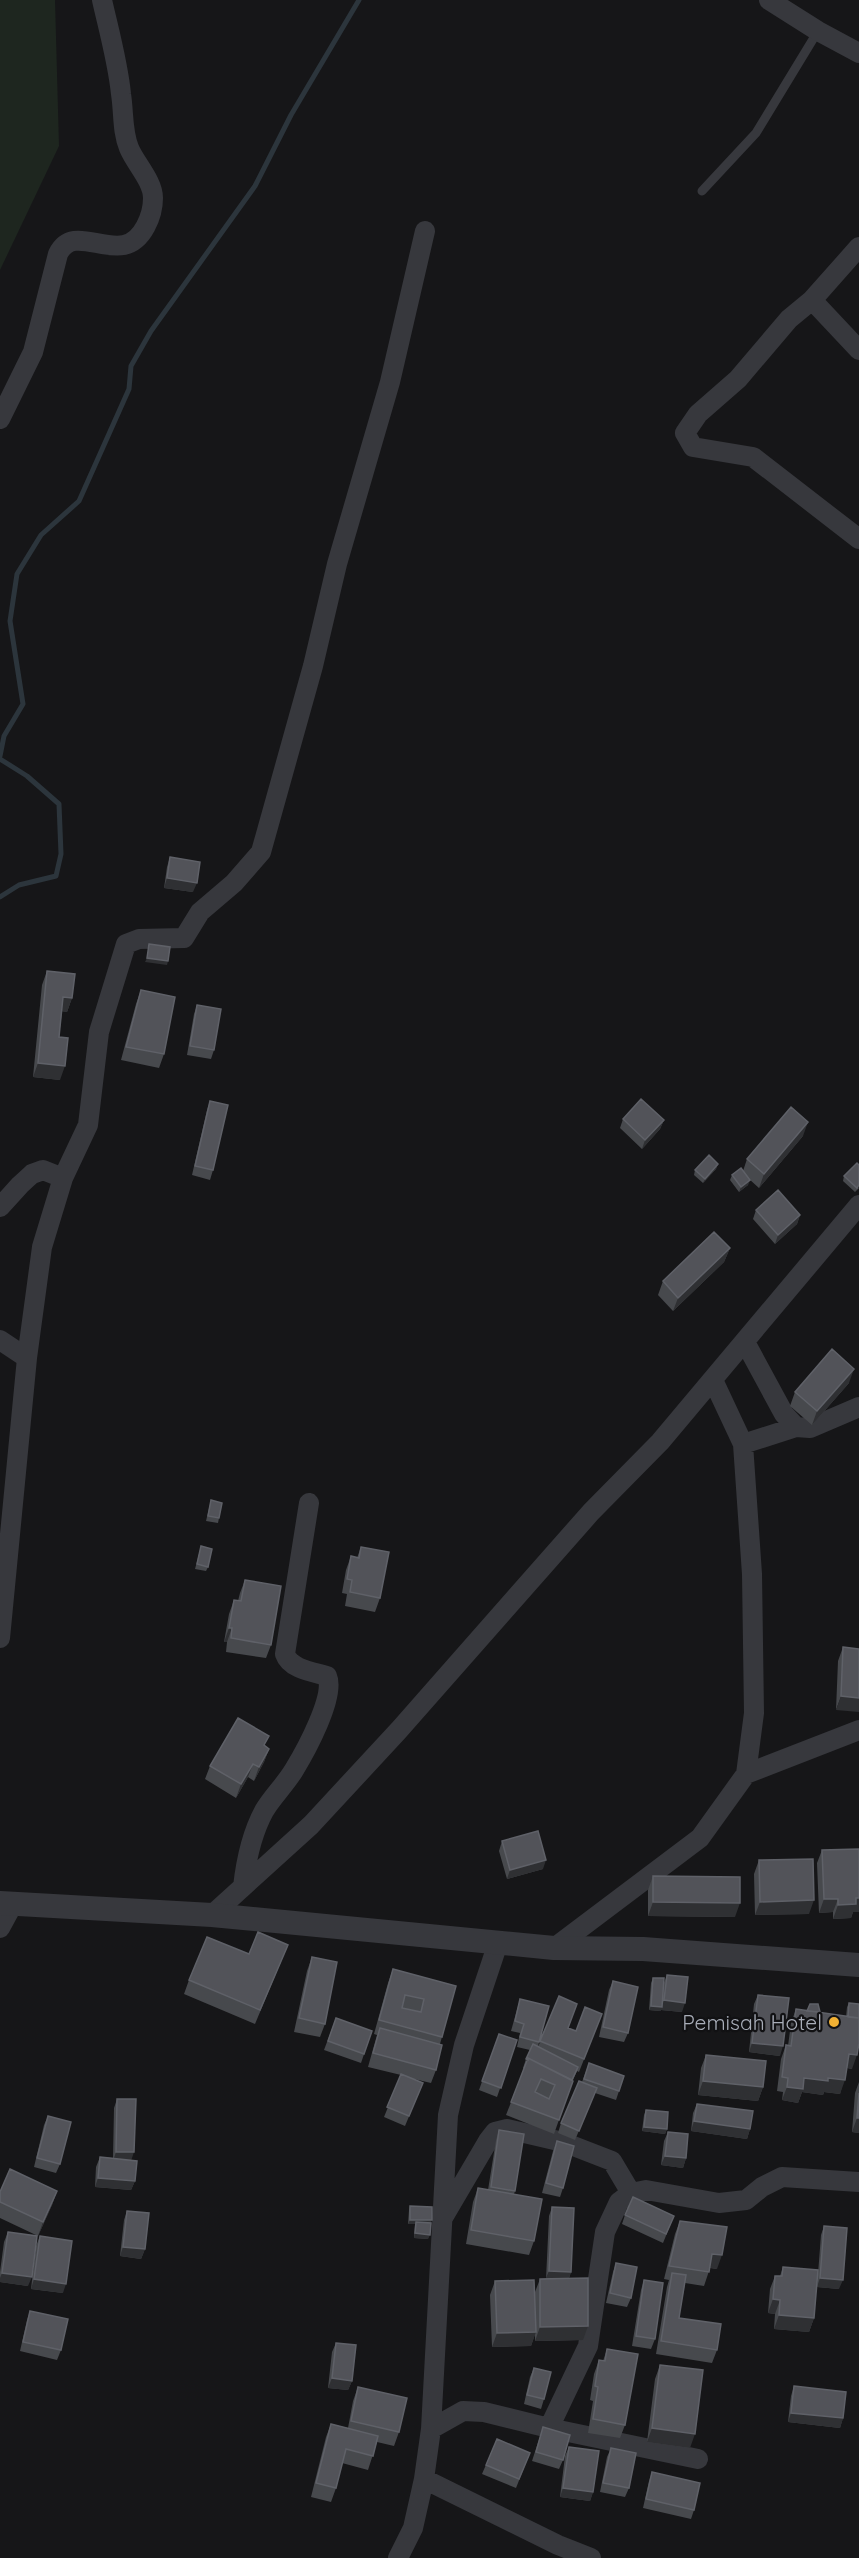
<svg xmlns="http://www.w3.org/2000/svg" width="859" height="2558" viewBox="0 0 859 2558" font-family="Quicksand,sans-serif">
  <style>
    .green { fill: #1e261f }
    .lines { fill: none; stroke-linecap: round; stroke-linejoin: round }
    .stream { stroke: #2c353c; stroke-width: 5 }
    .service { stroke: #37383d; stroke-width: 9 }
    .minor { stroke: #37383d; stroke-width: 20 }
    .tertiary { stroke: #37383d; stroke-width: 24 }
    .wall { fill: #47494d }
    .shaded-wall { fill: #2f3033 }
    .building { fill: #525359; stroke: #5f6168; stroke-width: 1.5; fill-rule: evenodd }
    .poi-dot { fill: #f2b134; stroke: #111113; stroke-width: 2 }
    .labels { text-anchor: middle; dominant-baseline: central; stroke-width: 4.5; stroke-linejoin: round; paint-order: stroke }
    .poi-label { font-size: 21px; fill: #a8adb8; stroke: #111113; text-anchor: end }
  </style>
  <rect width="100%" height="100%" fill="#161618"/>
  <path class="green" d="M0,0H55L59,146L0,270Z"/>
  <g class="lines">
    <path class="stream" d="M0,756L4,736L23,704L10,621L17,574L41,535L79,501L129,389L131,366L151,331L255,186L291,115L359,0
      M0,759L27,776L59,804L61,854L56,876L19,885L0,897"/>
    <path class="service" d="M702,191L756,133L818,31"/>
    <path class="minor" d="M769,0L818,31L859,53
      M859,247L812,300L789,319L738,379L698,414L685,433L693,447L753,457L859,539
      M812,300L859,350
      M0,419L33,352L58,254C71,227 100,250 124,245C143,241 153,215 153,198C153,181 135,163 129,148C122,131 124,113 121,94C118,63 109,31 102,0
      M0,1207L20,1185L32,1174L43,1170L63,1178L88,1125L99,1032L126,944L139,939L184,938L200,912L234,883L261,852L313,666L337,564L390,382L425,231
      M0,1340L27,1358
      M745,1342L784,1414L796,1427L810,1428L859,1407
      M713,1380L743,1444L752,1574L754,1713L746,1774
      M743,1444L796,1427
      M0,1638L27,1358L42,1247L63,1178
      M243,1887C246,1860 251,1835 264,1811C272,1797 285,1785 294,1770C305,1752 336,1696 327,1676C313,1672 290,1669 285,1654L309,1503
      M212,1915L311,1825L399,1730L591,1512L660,1442L859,1205
      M0,1928L13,1904
      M554,1948L700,1838L746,1774L859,1730
      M444,2216L488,2141L495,2132L507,2129L563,2142L612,2161L631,2193
      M549,2428L588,2346L605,2232L619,2202L631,2193L646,2190L719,2203L746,2200L762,2187L782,2177L859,2182
      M431,2429L463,2411L484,2412L549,2428L698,2459
      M424,2479L558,2545L591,2558
      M398,2558L413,2528L424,2479L431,2429L448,2115L464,2045L498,1943"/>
    <path class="tertiary" d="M0,1903L212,1915L554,1948L643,1949L859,1965"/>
  </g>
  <path class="wall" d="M170,857L193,892L164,888L167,867Z
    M47,971L72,998L67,1012L62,1011L59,1037L60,1080L33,1077L42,985Z
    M141,990L164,1054L159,1068L121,1060L136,1004Z
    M197,1005L214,1050L211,1059L187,1055L194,1014Z
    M210,1101L213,1170L210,1180L192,1175L207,1110Z
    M623,1119L664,1120L660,1129L642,1149L620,1128Z
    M803,1136L759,1188L749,1179L748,1185L739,1192L730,1180L732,1175L743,1171L747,1159Z
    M718,1164L716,1169L703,1183L694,1175L695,1170Z
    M844,1176L859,1188L855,1192L843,1181Z
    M756,1210L800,1215L797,1224L775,1244L753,1219Z
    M730,1248L724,1262L673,1311L658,1295L663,1281Z
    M849,1383L812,1425L790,1406L795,1392Z
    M211,1500L219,1518L218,1523L206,1521Z
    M201,1546L208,1567L206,1571L195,1569Z
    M361,1547L380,1598L375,1612L345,1606L347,1594L342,1593L346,1570L351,1556L357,1558Z
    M245,1580L271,1645L266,1658L226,1652L227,1642H224L229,1614L234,1600L238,1601L240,1593Z
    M843,1647L859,1649L836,1710L838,1661Z
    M265,1746L269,1749L264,1762L254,1781L248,1777L236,1798L205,1779L210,1766Z
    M502,1841L543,1869L507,1879L499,1851Z
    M822,1850L853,1912L851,1918L833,1919V1912L819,1913L817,1863Z
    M759,1860L809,1914L755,1915L754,1874Z
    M653,1876L735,1917L648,1916V1890Z
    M288,1945L255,2024L184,1994L189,1980L249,1954Z
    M312,1957L325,2024L320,2037L294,2032L307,1971Z
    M393,1969L456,1986L440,2044L436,2070L431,2083L414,2079L423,2083L405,2126L384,2117L401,2075L368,2067L377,2035L374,2034L388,1983Z
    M667,1975L682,2012L661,2010L660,2011L649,2010L651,1983L653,1978L663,1985Z
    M613,1981L628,2033L624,2042L599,2037L609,1990Z
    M758,1995L780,2056L749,2052L754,2004Z
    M559,1996L568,2028L576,2031L602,2014L579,2072L577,2071L573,2080L554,2134L506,2115L524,2069L523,2068L526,2059L530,2050L517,2047L520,2033L511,2031L520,1999L539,2042L538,2047Z
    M849,2003L852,2069L847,2068L840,2094L824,2092L823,2095L802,2092L798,2103L782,2100L783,2092L777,2091L781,2059L786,2045L788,2046L791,2023L796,2009L846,2017L847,2007Z
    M336,2018L372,2031L361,2063L324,2050Z
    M499,2034L517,2040L497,2097L479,2090Z
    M706,2055L763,2087L758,2101L698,2095L701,2068Z
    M589,2063L624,2076L616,2100L595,2093L575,2140L558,2133L561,2123L582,2082Z
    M859,2082V2133L852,2132L855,2093Z
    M117,2099L131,2160L135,2181L131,2190L95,2187L96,2167L100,2157L113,2158L114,2108Z
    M697,2104L750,2129L747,2139L691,2131L693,2113Z
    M646,2110L667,2129L665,2134L642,2131L644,2115Z
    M48,2116L60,2164L56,2173L34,2167L44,2125Z
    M499,2130L515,2191L514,2194L534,2241L529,2255L466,2244L473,2202L478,2188L488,2190L496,2140Z
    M668,2132L686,2158L683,2168L661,2165L664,2141Z
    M557,2141L563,2188L560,2197L542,2193L553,2151Z
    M57,2191L52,2205L38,2236L0,2218V2192Z
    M410,2206L431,2224L428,2239L414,2238L415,2224H408L409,2210Z
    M552,2207L571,2272L569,2278L583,2340L535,2341V2334L531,2346L492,2347L490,2295L495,2281L535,2292L540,2279H546L549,2216Z
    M127,2211L145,2249L141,2259L120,2256L124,2220Z
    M625,2215L674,2216L663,2243L622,2224Z
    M680,2221L717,2269L710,2268L704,2286L685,2283L679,2318L717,2350L712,2363L656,2354L667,2287L669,2280L664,2279L675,2234Z
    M824,2226L839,2289L817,2287L821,2235Z
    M8,2232L28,2286L0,2282V2272L4,2242Z
    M40,2236L63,2293L31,2289L36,2246Z
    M616,2263L631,2298L627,2307L606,2303L613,2272Z
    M783,2267L814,2318L809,2332L774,2329L775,2314L768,2313L770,2289L775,2276H780Z
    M644,2280L655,2339L651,2349L632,2346L641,2290Z
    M30,2311L61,2350L57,2360L20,2351L27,2320Z
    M336,2343L352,2381L348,2390L328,2388L332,2352Z
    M607,2349L625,2425L620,2438L588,2433L593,2401L590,2400L594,2374L599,2360L603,2361Z
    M660,2365L690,2448L647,2442L655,2379Z
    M534,2368L544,2399L541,2409L524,2404L530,2377Z
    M794,2386L843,2418L840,2428L788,2422L791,2396Z
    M358,2387L399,2432L394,2446L377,2442L368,2470L342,2463L336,2488L331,2502L311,2497L326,2437L331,2424L348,2428L353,2401Z
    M543,2427L563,2460L559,2469L532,2461Z
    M497,2439L530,2453L516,2488L482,2474Z
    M569,2447L593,2492L590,2501L560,2497L565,2456Z
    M611,2448L629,2488L625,2497L600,2492L607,2457Z
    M652,2472L694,2510L691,2519L643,2508L649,2481Z"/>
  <path class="shaded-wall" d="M167,878L197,883L193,892L164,888Z
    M147,958L168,961L167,965L145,962Z
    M63,997L72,998L67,1012L58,1011Z
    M38,1063L65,1066L60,1080L33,1077Z
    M664,1120L660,1129L642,1149L645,1140Z
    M808,1122L803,1136L759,1188L764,1174Z
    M718,1164L716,1169L703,1183L705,1179Z
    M750,1180L748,1185L739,1192L741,1187Z
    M800,1215L797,1224L775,1244L778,1235Z
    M730,1248L724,1262L673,1311L678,1298Z
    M854,1369L849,1383L812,1425L817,1411Z
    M229,1628H232L227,1642H224Z
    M841,1696L859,1698V1712L836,1710Z
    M269,1749L264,1762L254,1781L259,1767Z
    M253,1764L248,1777L236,1798L241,1784Z
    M546,1860L543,1869L507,1879L510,1870Z
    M856,1898H859V1912H853L851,1918L833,1919L838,1905Z
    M824,1899H838L833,1912L819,1913Z
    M814,1900L809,1914L755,1915L760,1902Z
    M653,1902L740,1903L735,1917L648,1916Z
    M664,2000L685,2003L682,2012L661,2010L660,2011L649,2010L651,2006H662Z
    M752,2043L783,2046L780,2056L749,2052Z
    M849,2054L857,2055L852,2069L844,2067Z
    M804,2078H828L845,2080L840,2094L824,2092L823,2095L802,2092L798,2103L782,2100L787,2087Z
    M703,2081L763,2087L758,2101L698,2095Z
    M857,2118H859V2133L852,2132Z
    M694,2121L750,2129L747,2139L691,2131Z
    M644,2127L667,2129L665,2134L642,2131Z
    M116,2152H134L131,2161H113Z
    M665,2156L686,2158L683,2168L661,2165Z
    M98,2178L135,2181L131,2190L95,2187Z
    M57,2191L52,2205L38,2236L43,2222Z
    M410,2220H432L430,2225L416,2222L415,2224H408Z
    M415,2233L430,2235L428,2239L414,2238Z
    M123,2247L145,2249L141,2259L120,2256Z
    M712,2254L722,2255L717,2269L706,2267Z
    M549,2271L571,2272L568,2281L545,2280Z
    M2,2273L32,2277L28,2286L0,2282V2278Z
    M820,2278L843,2280L839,2289L817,2287Z
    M34,2279L66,2284L63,2293L31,2289Z
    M773,2299L780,2300L775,2314L768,2313Z
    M779,2315L814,2318L809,2332L774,2329Z
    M588,2326L583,2340L535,2341L540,2327Z
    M536,2332L531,2346L492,2347L497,2333Z
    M332,2378L352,2381L348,2390L328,2388Z
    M791,2413L843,2418L840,2428L788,2422Z
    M652,2428L695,2434L690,2448L647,2442Z
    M563,2488L593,2492L590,2501L560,2497Z"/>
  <path class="building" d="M170,857L200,862L197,883L167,878Z
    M149,944L170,947L168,961L147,958Z
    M47,971L75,974L72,998L63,997L59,1037L68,1038L65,1066L38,1063Z
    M141,990L175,997L164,1054L126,1047Z
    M197,1005L221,1009L214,1050L190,1046Z
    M641,1099L664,1120L645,1140L623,1119Z
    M210,1101L228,1105L213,1170L195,1166Z
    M791,1107L808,1122L764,1174L747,1159Z
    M709,1155L718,1164L705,1179L695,1170Z
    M857,1163L859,1165V1185L857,1188L844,1176Z
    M741,1168L750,1180L741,1187L732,1175Z
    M778,1190L800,1215L778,1235L756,1210Z
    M714,1232L730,1248L678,1298L663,1281Z
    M832,1349L854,1369L817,1411L795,1392Z
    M211,1500L222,1503L219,1518L208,1516Z
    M201,1546L212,1549L208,1567L197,1564Z
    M361,1547L389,1552L380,1598L350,1592L352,1580L347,1579L351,1556L359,1558Z
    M245,1580L281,1586L271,1645L231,1638L232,1628H229L234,1600L241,1601Z
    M843,1647L859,1649V1698L841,1696Z
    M238,1718L269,1736L264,1745L269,1749L259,1767L253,1764L241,1784L210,1766Z
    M538,1831L546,1860L510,1870L502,1841Z
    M859,1849V1898H856V1904L838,1905V1899H824L822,1850Z
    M813,1859L814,1900L760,1902L759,1860Z
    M653,1876L740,1877V1903L653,1902Z
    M258,1932L288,1945L260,2010L189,1980L207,1937L249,1954Z
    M312,1957L337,1962L325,2024L299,2018Z
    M393,1969L456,1986L442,2037L379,2020ZM405,1995L424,1999L421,2012L402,2008Z
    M667,1975L688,1977L685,2003L664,2000Z
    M653,1978H664L662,2007L651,2006Z
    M613,1981L638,1987L628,2033L603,2027Z
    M758,1995L789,1998L783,2046L752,2043Z
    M559,1996L577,2004L568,2028L576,2031L585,2007L602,2014L584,2059L540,2041Z
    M520,1999L549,2006L539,2042L520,2037L524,2024L515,2021Z
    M849,2003L859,2004V2018L848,2017Z
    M810,2004H818L820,2012L807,2011Z
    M796,2009L859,2018V2043L857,2055L849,2054L845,2080L828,2078V2081L804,2078L803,2089L787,2087L788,2078L782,2077L786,2045L791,2046Z
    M336,2018L372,2031L364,2054L328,2041Z
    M380,2028L442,2045L436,2070L373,2053Z
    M499,2034L517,2040L501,2088L482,2081Z
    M533,2044L578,2067L572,2080L528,2058V2060L526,2059Z
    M706,2055L766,2061L763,2087L703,2081Z
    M528,2058L573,2081L559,2120L511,2102ZM541,2079L555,2085L549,2099L535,2092Z
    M589,2063L624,2076L619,2091L584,2079Z
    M401,2074L423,2083L409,2116L387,2107Z
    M579,2081L597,2088L579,2131L561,2123Z
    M859,2093V2118H857Z
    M117,2099H136L134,2152H116Z
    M697,2104L753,2111L750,2129L694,2121Z
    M646,2110L668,2112L667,2129L644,2127Z
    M48,2116L71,2122L60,2164L37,2158Z
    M499,2130L524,2134L515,2191L491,2187Z
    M668,2132L688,2134L686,2158L665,2156Z
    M557,2141L574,2146L563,2188L546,2183Z
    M100,2157L137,2161L135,2181L98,2178Z
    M10,2169L57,2191L43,2222L0,2202V2192Z
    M478,2188L542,2199L534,2241L471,2230Z
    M633,2197L674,2216L666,2234L625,2215Z
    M410,2206L432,2207V2220H410Z
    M552,2207L574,2208L571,2272L549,2271Z
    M127,2211L149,2213L145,2249L123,2247Z
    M680,2221L727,2227L722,2255L712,2254L709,2272L669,2266Z
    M416,2222L431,2223L430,2235L415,2233Z
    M824,2226L847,2228L843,2280L820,2278Z
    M8,2232L37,2236L32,2277L2,2273Z
    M40,2236L72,2241L66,2284L34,2279Z
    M616,2263L637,2267L631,2298L610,2293Z
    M783,2267L818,2270L814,2318L779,2315L780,2300L773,2299L775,2276H782Z
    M672,2273L686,2275L679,2318L721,2324L717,2350L661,2341Z
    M588,2278V2326L540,2327V2279Z
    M534,2280L536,2332L497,2333L495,2281Z
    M644,2280L663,2283L655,2339L636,2336Z
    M30,2311L68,2319L61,2350L23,2342Z
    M336,2343L356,2345L352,2381L332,2378Z
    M607,2349L638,2354L625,2425L593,2419L598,2387L595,2386L599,2360L605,2361Z
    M660,2365L703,2370L695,2434L652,2428Z
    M534,2368L551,2372L544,2399L527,2395Z
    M794,2386L846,2392L843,2418L791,2413Z
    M358,2387L407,2398L399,2432L351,2421Z
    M331,2424L378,2436L373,2456L346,2449L336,2488L316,2483Z
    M543,2427L570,2435L563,2460L536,2452Z
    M497,2439L530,2453L519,2479L486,2465Z
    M569,2447L599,2451L593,2492L563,2488Z
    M611,2448L636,2453L629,2488L603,2483Z
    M652,2472L700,2483L694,2510L646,2499Z"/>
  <circle class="poi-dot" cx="834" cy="2022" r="6"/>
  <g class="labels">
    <g class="poi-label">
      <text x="822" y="2022">Pemisah Hotel</text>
    </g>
  </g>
</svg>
